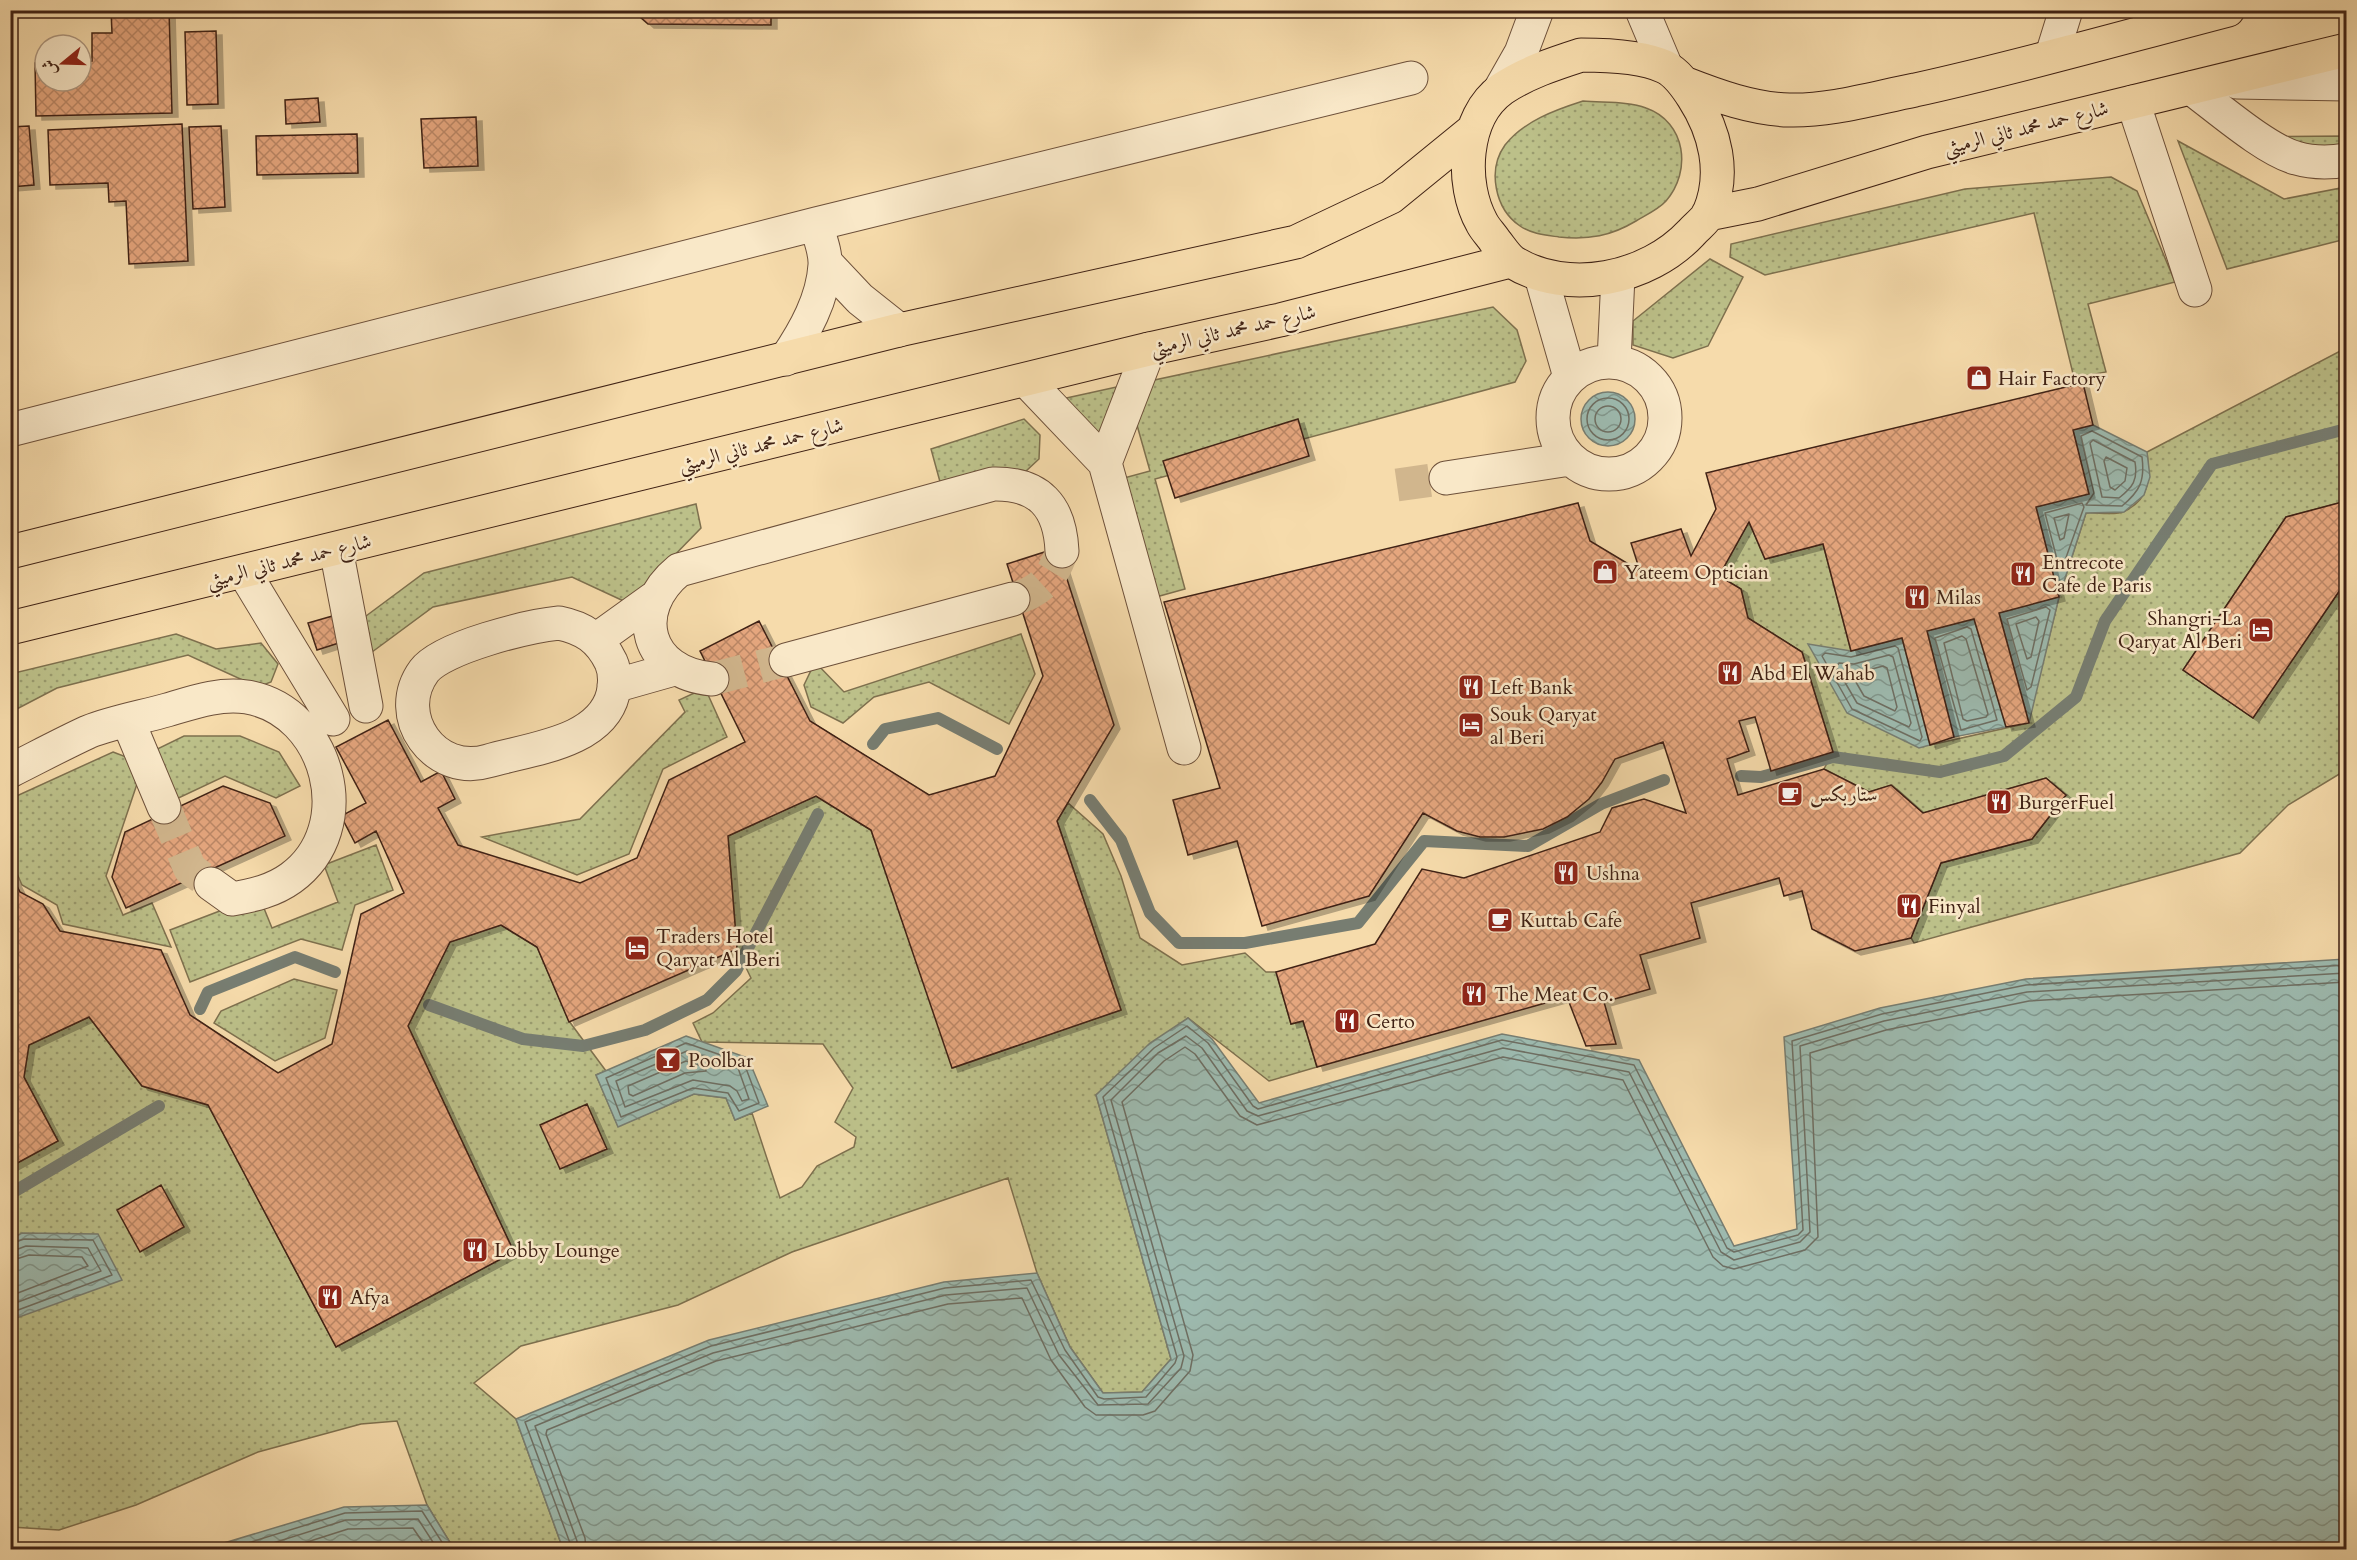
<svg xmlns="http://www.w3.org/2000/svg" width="2357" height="1560" viewBox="0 0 2357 1560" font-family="Cardo,Amiri,serif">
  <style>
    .grass { fill: url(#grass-dots); stroke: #7e704e; stroke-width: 1.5 }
    .water { fill: url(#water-waves); stroke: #777d71; stroke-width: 1.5 }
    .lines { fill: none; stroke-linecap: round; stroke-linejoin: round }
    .shore { stroke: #6e6e62; stroke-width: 1.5 }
    .stream { stroke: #777d71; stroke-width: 12 }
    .building { fill: url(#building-cross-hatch); stroke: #3f2114; stroke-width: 1.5; filter: url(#shadow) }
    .minor-tunnel { stroke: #d1b68d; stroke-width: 33; stroke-dasharray: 33 16; stroke-linecap: butt }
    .minor-casing { stroke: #6d503a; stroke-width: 35 }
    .major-casing { stroke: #3f2114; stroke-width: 35 }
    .minor { stroke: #f9e8c8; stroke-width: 33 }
    .major { stroke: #f6dbab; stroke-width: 33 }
    .labels { text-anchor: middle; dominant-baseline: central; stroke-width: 5; stroke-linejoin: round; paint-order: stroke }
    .street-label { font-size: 20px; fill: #3f2114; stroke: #f9e8c8 }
    .poi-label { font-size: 20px; fill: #3f2114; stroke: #f9e8c8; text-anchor: start }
  </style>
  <defs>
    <pattern id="grass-dots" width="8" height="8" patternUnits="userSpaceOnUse" patternTransform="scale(1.5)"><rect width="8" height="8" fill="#bcc089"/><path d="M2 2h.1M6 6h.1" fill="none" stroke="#9a9c6f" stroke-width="1.8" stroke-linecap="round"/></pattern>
    <pattern id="water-waves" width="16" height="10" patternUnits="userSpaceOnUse" patternTransform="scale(1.5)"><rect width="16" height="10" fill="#9dbaaf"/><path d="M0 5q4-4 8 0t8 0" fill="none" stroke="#81978d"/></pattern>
    <pattern id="building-cross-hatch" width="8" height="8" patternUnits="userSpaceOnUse" patternTransform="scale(1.5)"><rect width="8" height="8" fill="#e5a67e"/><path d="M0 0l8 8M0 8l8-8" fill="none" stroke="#bb8766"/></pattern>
    <filter id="shadow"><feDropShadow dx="6" dy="4" stdDeviation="0" flood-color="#0004"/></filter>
  </defs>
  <rect width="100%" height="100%" fill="#f6dbab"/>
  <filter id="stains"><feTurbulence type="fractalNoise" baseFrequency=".00333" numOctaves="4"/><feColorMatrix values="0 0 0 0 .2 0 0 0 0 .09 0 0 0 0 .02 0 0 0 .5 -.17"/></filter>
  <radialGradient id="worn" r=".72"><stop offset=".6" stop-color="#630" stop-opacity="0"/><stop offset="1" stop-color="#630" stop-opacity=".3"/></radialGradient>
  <path class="grass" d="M1583,101C1602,103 1628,101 1646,108C1686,122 1692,171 1666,201C1659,209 1646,215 1636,221C1611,236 1589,240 1559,237C1545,235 1532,234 1520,226C1495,209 1487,170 1505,145C1524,121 1555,110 1583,101Z
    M2346,136V153L2246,137Z
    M2178,141L2284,199L2346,187V239L2227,269Z
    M2111,177L2137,191L2175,282L2088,304L2106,372L2074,378L2034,213L1765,275L1730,257L1731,244L1965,189Z
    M1710,259L1743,277L1708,346L1673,358L1633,345V321Z
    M1493,307L1517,330L1526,361L1515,382L1155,479L1185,589L1156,597L1124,478L1150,471L1135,418L1150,381Z
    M2346,348V501L2286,517L2183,670L2253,718L2340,590L2346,588V770L2288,805L2240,853L1914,943L1911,938L1941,863L2032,839L2066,795L2046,778L1923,813L1892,785L1869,792L1824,769L1833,752L1802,652L1748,618L1741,589L1719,576L1749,522L1765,559L1823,544L1851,651L1902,638L1930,745L2028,723L2059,597L2086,513C2097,512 2116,516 2125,511C2151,498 2150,477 2147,452Z
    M1121,386L1101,440L1062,399Z
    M1024,419L1040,435L1039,459L1026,471L942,489L931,449Z
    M696,504L701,528L628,603L572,577L433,607L368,655L362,619L424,573Z
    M176,634L216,649L261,643L278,664L271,682L258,687L188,655L57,688L11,712L10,674Z
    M1021,634L1035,674L1009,724L929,682L874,697L843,723L811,707L804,685L815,662L844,692Z
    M705,688L727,737L663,769L629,854L577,875L482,837L580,819L685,712L679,700Z
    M184,736H240L279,752L300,786L276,798L225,776L170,802L149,753Z
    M113,752L129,758L139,778L106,876L123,915L152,903L171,947L63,924L57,905L22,885L11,860L10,799Z
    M816,796L871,830L953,1068L1121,1010L1057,821L1068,803L1103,834L1121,876L1140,938L1182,965L1245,953L1266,972H1276L1291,1024L1303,1021L1317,1067L1269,1081L1188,1018L1096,1095L1171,1359L1142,1392L1103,1393L1070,1347L1037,1273L1008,1178L792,1252L678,1305L521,1346L474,1383L516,1419L563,1549H454L427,1505L397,1421L361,1424L258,1452L136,1505L59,1530L11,1527L10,1167L58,1141L24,1077L29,1045L89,1017L142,1086L208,1105L336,1347L514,1252L408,1026L450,942L501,925L537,947L569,1021L606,1071L596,1075L618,1126L694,1094L726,1098L735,1120L752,1113L780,1198L802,1187L817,1166L854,1147L856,1137L835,1122L853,1088L823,1044L702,1042L693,1023L713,1013L751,978L737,949L728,836Z
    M376,845L393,890L355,905L342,950L301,939L190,982L170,930L259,896L272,928L338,902L324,865Z
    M294,979L337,990L325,1038L275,1061L214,1023L221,1011Z"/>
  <path class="water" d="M1581 419a27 27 0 1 1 54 0a27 27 0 1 1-54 0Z
    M2093,425L2147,452L2150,477L2144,495L2124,512L2086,513L2059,597L2029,723L1999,613L2059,597L2036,507L2089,494L2073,430Z
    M1974,619L2006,727L1954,737L1927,631Z
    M1902,638L1930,745L1919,748L1847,713L1808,644L1851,651Z
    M2346,959V1549H563L516,1419L709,1340L944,1282L1037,1273L1070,1347L1103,1393L1142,1392L1171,1359L1096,1095L1150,1043L1188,1018L1212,1039L1259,1103L1502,1034L1639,1060L1734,1246L1797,1229L1784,1037L1880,1008L2026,979Z
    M686,1036L748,1058L768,1106L735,1120L726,1098L694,1094L618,1127L596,1075Z
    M22,1233L98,1234L122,1280L11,1320V1239Z
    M427,1505L454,1549H204L344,1507Z"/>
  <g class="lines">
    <path class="shore" d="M1587 419a21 21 0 1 1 42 0a21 21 0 1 1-42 0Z
      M1595 419a13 13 0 1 1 26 0a13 13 0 1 1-26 0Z
      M2092,431L2142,457C2145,481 2140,491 2122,506L2086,505L2094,493L2081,436Z
      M2093,440L2135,462C2138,480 2133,487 2119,498L2102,497L2090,443Z
      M2106,457L2127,468L2125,481L2115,490L2110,487L2104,461Z
      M2082,503L2084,507L2063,566L2059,567L2045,513Z
      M2069,514L2064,538L2060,540L2054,518Z
      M2046,607L2050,610L2031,687L2027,690L2007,619Z
      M2036,617L2039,621L2031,657L2027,659L2016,624Z
      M1967,627L1971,629L1997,720L1961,730L1935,638Z
      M1962,636L1966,639L1988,714L1986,717L1967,721L1963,719L1944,643Z
      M1895,646L1898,648L1922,737L1920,741L1852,709L1822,656L1825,653L1851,657Z
      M1889,655L1893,657L1911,723L1909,727L1857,703L1836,667L1839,663L1854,664Z
      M1883,666L1887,668L1897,707L1895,711L1864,696L1853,677L1854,674Z
      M686,1043L744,1063L759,1103L739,1111L728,1093L693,1088L621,1117L606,1078Z
      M687,1051L738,1068L749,1099L742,1101L737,1091L730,1086L693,1080L625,1107L616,1081Z
      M686,1061L705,1067L706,1071L685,1073L633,1096L629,1094L628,1086Z
      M10,1244L24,1239L93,1240L112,1275L10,1313
      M10,1252L26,1246L88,1248L101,1271L10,1305
      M10,1261L29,1255L82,1257L88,1266L10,1296
      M225,1550L345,1513L422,1511L447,1550
      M251,1550L346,1520L418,1519L438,1550
      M282,1550L348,1529L413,1528L428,1550
      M570,1550V1543L525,1422L711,1346L945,1288L1031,1280L1065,1350L1098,1397L1104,1399L1146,1397L1175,1363L1177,1357L1103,1097L1154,1048L1187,1026L1208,1043L1253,1106L1258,1109L1502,1040L1634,1065L1727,1248L1734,1252L1798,1235L1803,1230L1792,1041L1882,1014L2026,985L2346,965
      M577,1550V1541L535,1426L713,1353L946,1295L1027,1288L1059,1355L1098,1405L1148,1404L1181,1368L1184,1356L1111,1100L1158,1053L1186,1036L1202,1048L1247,1111L1258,1116L1503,1048L1629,1072L1721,1252L1734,1260L1800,1242L1810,1232L1800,1046L1884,1021L2027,992L2346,973
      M586,1550L585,1538L546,1434L547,1430L716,1361L948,1304L1022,1298L1051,1360L1085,1407L1096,1415H1143L1155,1411L1190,1371L1193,1355L1122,1102L1164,1061L1185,1047L1195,1054L1240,1116L1257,1125L1503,1057L1623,1080L1713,1257L1723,1266L1734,1269L1805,1250L1818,1237L1810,1053L1886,1030L2029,1001L2346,982"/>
    <path class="stream" d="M873,744L885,729L938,718L997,749
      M1741,776L1761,777L1833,757L1940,772L2004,756L2076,697L2105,621L2212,464L2346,429
      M1090,800L1121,840L1150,913L1179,943H1245L1358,923L1424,841L1528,846L1601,804L1664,780
      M429,1005L523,1039L583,1046L645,1030L707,1000L736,971L818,814
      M200,1009L208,992L295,957L335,972
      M10,1194L159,1106"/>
  </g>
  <path class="building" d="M111,10H169L172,113L36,116L35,63H45V81H81V62L92,61V33H112Z
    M632,10H771V25L648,24Z
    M216,31L218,104L187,105L185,32Z
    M318,98L320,122L286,124L285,100Z
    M476,117L478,166L424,168L421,119Z
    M182,124L188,261L129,264L126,201L109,202L108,183L50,185L48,130Z
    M29,126L34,185L10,187V127Z
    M221,126L225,207L193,209L189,127Z
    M357,134L358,173L257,175L256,136Z
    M2083,383L2093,425L2073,430L2089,494L2036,507L2059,597L1999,613L2029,723L2006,727L1974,619L1927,631L1954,737L1930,745L1902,638L1851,651L1823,544L1765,559L1749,522L1719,576L1741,589L1748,618L1802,652L1833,752L1771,771L1755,717L1739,721L1749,751L1727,759L1738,795L1824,769L1869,792L1891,785L1923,813L2046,778L2066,795L2032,839L1941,863L1911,938L1855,951L1812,929L1802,891L1784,896L1779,878L1691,903L1700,938L1640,955L1650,989L1604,1002L1616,1044L1586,1046L1567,997L1317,1067L1303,1021L1291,1024L1276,972L1375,944L1422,869L1464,878L1600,832L1612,808L1644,799L1686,813L1663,742L1615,759L1602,782L1589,799L1567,817L1543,829L1504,837H1480L1457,831L1423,813L1369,896L1262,926L1237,841L1188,855L1173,800L1220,788L1164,602L1578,503L1590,541L1640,571L1631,543L1681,529L1691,556L1716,509L1706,473Z
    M1298,419L1309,456L1175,498L1163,461Z
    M2346,501V588L2340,590L2253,718L2183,670L2286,517Z
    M1057,548L1114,725L1057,821L1121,1010L952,1068L871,830L816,796L728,836L737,949L569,1022L537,947L501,925L450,942L408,1026L514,1252L336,1347L208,1105L142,1086L89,1017L29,1045L24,1077L58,1141L10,1167V872L20,892L43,904L60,931L161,950L190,1015L278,1073L332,1044L361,914L404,893L376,831L355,843L341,816L366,803L336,747L388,720L421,782L441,771L455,799L438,808L458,845L580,883L637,858L669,780L745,742L700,651L759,621L810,721L929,795L995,776L1043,676L1007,564Z
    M336,615L345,641L317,650L308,623Z
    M223,786L270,803L285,836L126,908L112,877L125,832Z
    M587,1104L607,1149L560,1169L540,1125Z
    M161,1185L184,1227L140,1252L117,1210Z"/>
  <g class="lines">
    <path class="minor-tunnel" d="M1397,485L1446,478
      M1013,599C1041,592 1053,577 1062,551
      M712,679L786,660
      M164,807L190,869L211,884"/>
    <g class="minor-casing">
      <path id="minor" d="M1642,10L1666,67
        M2052,55L2066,10
        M2237,82L2346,84
        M2191,88C2217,107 2266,150 2296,158C2313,163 2329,163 2346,160
        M1500,90L1521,53L1537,10
        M2133,102L2195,290
        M826,263L860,299L899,330
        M1541,276L1570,377
        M786,359C805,331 823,299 825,265C826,252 819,236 816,224
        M1614,361L1618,276
        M1553 418a56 56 0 1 1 112 0a56 56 0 1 1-112 0Z
        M1026,380L1105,463L1184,748
        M10,430L816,224L1411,78
        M1105,463L1149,349
        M1446,478L1570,459
        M336,549L366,706
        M244,572L333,719
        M559,623C584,628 600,639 611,662C615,671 615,684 613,694C601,743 529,749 488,761C435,777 391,716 424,671C442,647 529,626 559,623Z
        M596,640L653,599
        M786,660L1013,599
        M712,679C646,673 629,611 679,570L993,484C1039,483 1060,506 1062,551
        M614,686L674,669
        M128,721L164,807
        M10,771C36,758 62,744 88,732C113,722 142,717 167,710C194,702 219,693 247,697C329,711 360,828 291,878C273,891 254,895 232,899L211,884"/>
    </g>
    <g class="major-casing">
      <path id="major" d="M1581,55C1606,55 1642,56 1665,67C1677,73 1686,86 1693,97C1715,131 1726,173 1709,213C1706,220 1696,227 1691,233C1648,279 1568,296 1513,262C1506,257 1500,247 1495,241C1491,235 1485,229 1482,223C1460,184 1463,117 1502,89C1526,73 1553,64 1581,55Z
        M1684,83C1717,96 1753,109 1789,110C1831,111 1874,98 1915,90C2020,67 2124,37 2228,10
        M1708,214L1758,204L1927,152L2346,50
        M10,552L899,330L1296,242L1391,197L1472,131
        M10,628L1149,349L1280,320L1510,261"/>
    </g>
    <use href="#minor" class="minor"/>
    <use href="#major" class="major"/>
  </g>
  <defs>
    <g id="shop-square" transform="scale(1.35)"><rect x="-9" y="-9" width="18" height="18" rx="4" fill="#8f2418" stroke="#f9e8c8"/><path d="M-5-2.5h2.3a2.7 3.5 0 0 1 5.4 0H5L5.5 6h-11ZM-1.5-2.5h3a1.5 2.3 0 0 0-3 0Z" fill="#fff"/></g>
    <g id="restaurant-square" transform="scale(1.35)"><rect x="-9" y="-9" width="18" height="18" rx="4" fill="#8f2418" stroke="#f9e8c8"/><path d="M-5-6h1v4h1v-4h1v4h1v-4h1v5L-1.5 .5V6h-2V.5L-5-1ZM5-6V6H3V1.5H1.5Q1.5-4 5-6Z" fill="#fff"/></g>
    <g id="hotel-square" transform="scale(1.35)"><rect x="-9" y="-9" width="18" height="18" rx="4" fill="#8f2418" stroke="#f9e8c8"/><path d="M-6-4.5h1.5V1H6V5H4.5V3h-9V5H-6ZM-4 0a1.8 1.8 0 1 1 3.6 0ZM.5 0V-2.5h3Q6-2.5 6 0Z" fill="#fff"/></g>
    <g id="cafe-square" transform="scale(1.35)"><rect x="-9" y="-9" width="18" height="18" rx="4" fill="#8f2418" stroke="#f9e8c8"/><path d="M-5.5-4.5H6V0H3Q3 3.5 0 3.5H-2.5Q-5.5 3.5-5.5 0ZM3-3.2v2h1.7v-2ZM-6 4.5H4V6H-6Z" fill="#fff"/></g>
    <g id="bar-square" transform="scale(1.35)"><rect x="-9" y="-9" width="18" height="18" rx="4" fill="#8f2418" stroke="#f9e8c8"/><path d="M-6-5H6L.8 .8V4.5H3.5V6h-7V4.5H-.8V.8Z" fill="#fff"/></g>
  </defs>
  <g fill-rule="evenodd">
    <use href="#shop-square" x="1979" y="378"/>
    <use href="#shop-square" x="1605" y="572"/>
    <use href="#restaurant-square" x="2023" y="574"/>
    <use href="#restaurant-square" x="1917" y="597"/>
    <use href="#hotel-square" x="2261" y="630"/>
    <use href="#restaurant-square" x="1730" y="673"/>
    <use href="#restaurant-square" x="1471" y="687"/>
    <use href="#hotel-square" x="1471" y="725"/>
    <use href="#cafe-square" x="1790" y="794"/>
    <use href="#restaurant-square" x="1999" y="802"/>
    <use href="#restaurant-square" x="1566" y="873"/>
    <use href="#restaurant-square" x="1909" y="906"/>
    <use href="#cafe-square" x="1500" y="920"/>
    <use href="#hotel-square" x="637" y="948"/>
    <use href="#restaurant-square" x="1474" y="994"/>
    <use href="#restaurant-square" x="1347" y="1021"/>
    <use href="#bar-square" x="668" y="1060"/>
    <use href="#restaurant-square" x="475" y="1250"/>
    <use href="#restaurant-square" x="330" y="1297"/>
  </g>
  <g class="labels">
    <g class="street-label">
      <text transform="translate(2026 128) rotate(-14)">شارع حمد محمد ثاني الرميثي</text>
      <text transform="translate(1233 330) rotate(-13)">شارع حمد محمد ثاني الرميثي</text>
      <text transform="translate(761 445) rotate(-14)">شارع حمد محمد ثاني الرميثي</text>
      <text transform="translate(289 561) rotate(-14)">شارع حمد محمد ثاني الرميثي</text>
    </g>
    <g class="poi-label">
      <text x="1998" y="378">Hair Factory</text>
      <text x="2042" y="562">Entrecote<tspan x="2042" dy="23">Cafe de Paris</tspan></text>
      <text x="1624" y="572">Yateem Optician</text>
      <text x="1936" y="597">Milas</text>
      <text x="2242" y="618" text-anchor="end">Shangri-La<tspan x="2242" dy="23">Qaryat Al Beri</tspan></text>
      <text x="1750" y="673">Abd El Wahab</text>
      <text x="1490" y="687">Left Bank</text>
      <text x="1490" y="714">Souk Qaryat<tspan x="1490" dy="23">al Beri</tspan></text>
      <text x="1810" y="794">ستاربكس</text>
      <text x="2018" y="802">BurgerFuel</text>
      <text x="1586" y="873">Ushna</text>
      <text x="1928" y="906">Finyal</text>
      <text x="1520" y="920">Kuttab Cafe</text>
      <text x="656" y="936">Traders Hotel<tspan x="656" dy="23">Qaryat Al Beri</tspan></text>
      <text x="1494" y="994">The Meat Co.</text>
      <text x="1366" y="1021">Certo</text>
      <text x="688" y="1060">Poolbar</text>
      <text x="494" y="1250">Lobby Lounge</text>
      <text x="350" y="1297">Afya</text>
    </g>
  </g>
  <rect width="2357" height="1560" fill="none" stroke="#f6dbab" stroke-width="36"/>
  <rect x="12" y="12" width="2333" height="1536" fill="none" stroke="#3f2114" stroke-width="3"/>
  <rect x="18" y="18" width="2321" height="1524" fill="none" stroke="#3f2114" stroke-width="1.5"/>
  <g transform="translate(63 63) rotate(251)"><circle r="28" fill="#f9e8c8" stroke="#af9880" stroke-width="1.5"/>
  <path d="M0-4.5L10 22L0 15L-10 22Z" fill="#8f2418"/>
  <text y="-9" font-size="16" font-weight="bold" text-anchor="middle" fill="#3f2114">ش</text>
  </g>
  <rect width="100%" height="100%" filter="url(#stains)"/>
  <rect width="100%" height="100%" fill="url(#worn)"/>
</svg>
